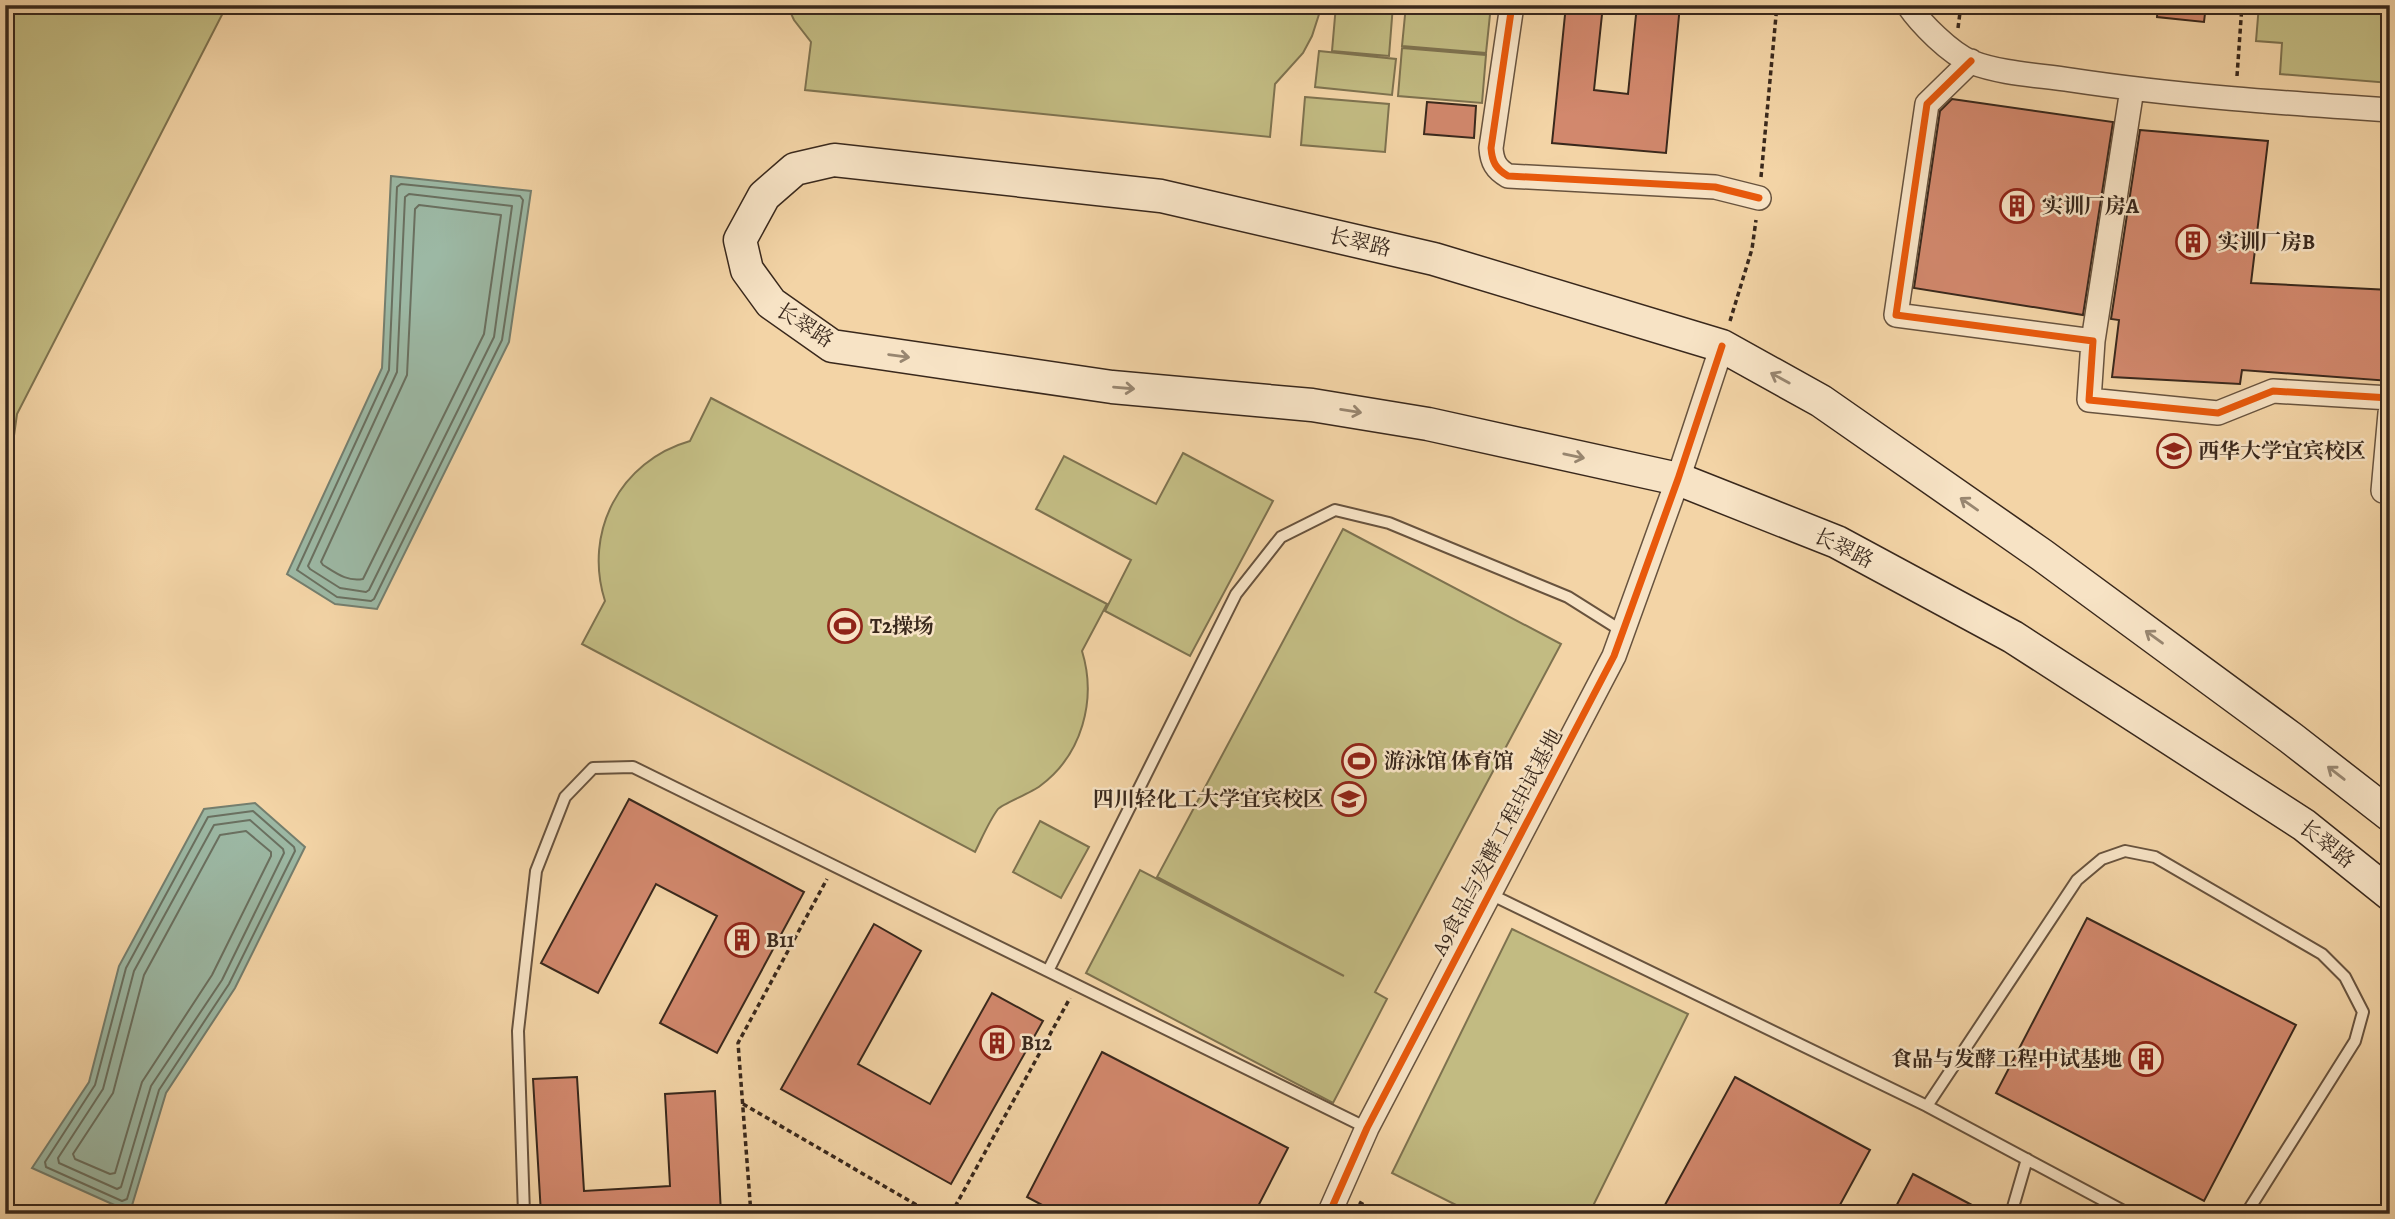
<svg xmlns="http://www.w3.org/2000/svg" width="2395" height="1219" viewBox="0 0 2395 1219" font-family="Alegreya,'Noto Serif SC',serif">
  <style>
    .green { fill: #c2bb82; stroke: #7e724f; stroke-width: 2 }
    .water { fill: #9cb8a4; stroke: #747e6e; stroke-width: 2 }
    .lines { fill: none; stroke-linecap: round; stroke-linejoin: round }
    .shore { stroke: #6a7060; stroke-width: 2 }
    .building { fill: #d2886d; stroke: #39281c; stroke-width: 2 }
    .lane-casing { stroke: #68533e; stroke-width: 14 }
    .street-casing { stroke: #68533e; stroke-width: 26 }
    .secondary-casing { stroke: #39281c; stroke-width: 35 }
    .path { stroke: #39281c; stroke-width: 3.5; stroke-dasharray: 5 3.5; stroke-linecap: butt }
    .lane { stroke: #f7e3c5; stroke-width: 10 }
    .street { stroke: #f7e3c5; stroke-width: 23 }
    .secondary { stroke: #f7e3c5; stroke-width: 32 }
    .cycleway-casing { stroke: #f7e3c5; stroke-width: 11 }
    .cycleway { stroke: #e8590c; stroke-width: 7 }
    .oneway { stroke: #988670 }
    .labels { text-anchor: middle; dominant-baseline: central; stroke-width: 5; stroke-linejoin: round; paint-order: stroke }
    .poi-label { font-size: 21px; font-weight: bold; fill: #39281c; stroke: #f7e3c5; text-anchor: start }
    .street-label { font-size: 21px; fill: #39281c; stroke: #f7e3c5 }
  </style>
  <rect width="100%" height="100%" fill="#f3d4a6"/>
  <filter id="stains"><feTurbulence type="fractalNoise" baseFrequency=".00286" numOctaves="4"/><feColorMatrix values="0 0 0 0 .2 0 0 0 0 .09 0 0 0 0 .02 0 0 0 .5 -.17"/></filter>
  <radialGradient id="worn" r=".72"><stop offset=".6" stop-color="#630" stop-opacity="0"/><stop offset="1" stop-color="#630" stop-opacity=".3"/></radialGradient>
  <path class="green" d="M5,5H227L17,414L5,500Z
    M787,5H1322L1312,36L1303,53L1275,84L1270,137L805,90L811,42L794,20Z
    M1336,5H1393L1389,56L1332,51Z
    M1406,5H1491L1486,53L1402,46Z
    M2259,5H2390V83L2280,74L2282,43L2256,41Z
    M1402,48L1486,55L1482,103L1398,96Z
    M1319,51L1396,59L1392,95L1315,87Z
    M1305,97L1389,104L1385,152L1301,145Z
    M711,398L1107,604L1082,651C1097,700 1082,755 1040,786C1031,793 1002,804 998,809C989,821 982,838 975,852L582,644L605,601C583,532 620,461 690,441Z
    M1183,453L1273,501L1190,656L1105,611L1131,560L1036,509L1064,456L1156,504Z
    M1343,529L1561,644L1375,992L1387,999L1333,1103L1086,973L1140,870L1344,976L1157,877Z
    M1040,821L1089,847L1061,898L1013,872Z
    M1512,929L1688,1014L1589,1214H1474L1392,1173Z"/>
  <path class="water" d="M391,176L531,191L509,342L377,609L335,604L287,574L382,368Z
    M255,803L305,847L235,988L166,1093L130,1212L32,1168L89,1082L119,966L204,809Z"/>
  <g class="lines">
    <path class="shore" d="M401,184L520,196L523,200L502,340L374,599L371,601L337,597L297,570L389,370L397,187Z
      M409,194L512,206L494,337L369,590L366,592L340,588L310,569L308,566L397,372L405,197Z
      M419,205L501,215L484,334L363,579C347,582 336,573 323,565L321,562L407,375L415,209Z
      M253,811L294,847L295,851L229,984L159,1090L127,1199L122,1201L46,1167L45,1162L95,1085L126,968L208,817Z
      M250,820L283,849L284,853L222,980L151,1086L121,1187L117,1189L59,1163L58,1158L103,1089L134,971L214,825Z
      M246,831L271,852V856L212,975L142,1082L115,1173L110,1174L75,1159L73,1154L113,1093L144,975L220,835Z"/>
  </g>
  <path class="building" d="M1566,5H1603L1594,90L1628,94L1637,5H1680L1666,153L1552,143Z
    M2158,5H2206L2204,22L2157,17Z
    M1952,99L2113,122L2083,315L1914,288L1940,111Z
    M1427,102L1476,106L1474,138L1424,134Z
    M2140,130L2268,141L2251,283L2390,290V381L2242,370L2240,384L2112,377L2119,320L2111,319Z
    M629,799L804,892L717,1053L660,1023L717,916L656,884L598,993L541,963Z
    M2087,918L2296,1025L2204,1201L1996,1093Z
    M874,924L921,951L858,1064L930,1104L992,993L1043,1021L951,1184L781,1089Z
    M1102,1052L1288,1148L1254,1214H1059L1027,1197Z
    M577,1077L584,1191L670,1186L665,1094L715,1091L721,1214H541L533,1079Z
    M1735,1077L1870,1150L1835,1214H1660Z
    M1913,1174L1989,1214H1892Z"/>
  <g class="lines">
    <g class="lane-casing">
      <path id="lane" d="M1490,894L1927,1106L2129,1214
        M1048,971L1236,594L1281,537L1335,510L1389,523L1568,597L1622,631
        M1927,1106L2077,880L2102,859L2125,851L2155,857L2322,954L2345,977L2363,1012L2355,1041L2246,1214
        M524,1214L518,1031L536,871L565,797L593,768L633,767L1367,1128
        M2011,1214L2027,1159"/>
    </g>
    <g class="street-casing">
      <path id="street" d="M1512,5L1491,148C1492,162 1496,169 1508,176L1715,187L1759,198
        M1908,5C1921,24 1950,53 1971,62C2002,74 2039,75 2071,80C2177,96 2283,103 2390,110
        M1971,61L1927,104L1896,315L2093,341L2089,400L2218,413L2273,391L2390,398
        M2093,341L2132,89
        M2390,413L2383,491L2390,492
        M1329,1214L1367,1128L1614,656L1678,479L1722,346"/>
    </g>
    <g class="secondary-casing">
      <path id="secondary" d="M2390,815L2291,738L2042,555L1821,401L1722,346L1434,259L1161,196L834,160L795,169L764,196L740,240L747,270L771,303L832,346L1112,387L1312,405L1428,424L1678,479L1837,542L2013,637L2304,825L2390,894"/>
    </g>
    <path class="path" d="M1958,28L1961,5
      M2237,76L2242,5
      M1761,177L1777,5
      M1730,321L1752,249L1756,220
      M743,1104L932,1214
      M1359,1202L1379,1214
      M751,1214L738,1043L827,879
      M951,1214L1070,998"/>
    <use href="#lane" class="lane"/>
    <use href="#street" class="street"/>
    <use href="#secondary" class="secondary"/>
    <g class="cycleway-casing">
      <path id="cycleway" d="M1512,5L1491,148C1492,162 1496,169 1508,176L1715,187L1759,198
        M1971,61L1927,104L1896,315L2093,341L2089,400L2218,413L2273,391L2390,398
        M1329,1214L1367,1128L1614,656L1678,479L1722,346"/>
    </g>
    <use href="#cycleway" class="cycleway"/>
  </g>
  <defs><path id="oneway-shaft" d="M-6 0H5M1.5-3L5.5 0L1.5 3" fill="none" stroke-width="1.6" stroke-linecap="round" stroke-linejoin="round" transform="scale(1.75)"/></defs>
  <g class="oneway">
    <use href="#oneway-shaft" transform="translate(899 356) rotate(8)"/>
    <use href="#oneway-shaft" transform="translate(1780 378) rotate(-151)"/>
    <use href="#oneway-shaft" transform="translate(1124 388) rotate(5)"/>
    <use href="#oneway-shaft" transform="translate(1351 411) rotate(9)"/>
    <use href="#oneway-shaft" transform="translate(1574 456) rotate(12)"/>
    <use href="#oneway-shaft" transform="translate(1969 504) rotate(-145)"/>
    <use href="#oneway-shaft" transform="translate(2154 637) rotate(-144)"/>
    <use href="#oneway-shaft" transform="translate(2336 773) rotate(-142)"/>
  </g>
  <defs>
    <g id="building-ring" transform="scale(1.75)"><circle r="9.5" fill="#f7e3c5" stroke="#8f2418" stroke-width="1.5"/><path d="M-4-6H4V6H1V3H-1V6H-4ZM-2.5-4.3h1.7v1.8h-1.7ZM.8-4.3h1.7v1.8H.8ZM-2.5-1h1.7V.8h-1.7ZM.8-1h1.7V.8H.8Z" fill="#8f2418"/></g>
    <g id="university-ring" transform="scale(1.75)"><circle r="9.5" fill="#f7e3c5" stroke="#8f2418" stroke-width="1.5"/><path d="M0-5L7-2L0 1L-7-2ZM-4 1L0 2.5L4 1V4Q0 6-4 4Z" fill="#8f2418"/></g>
    <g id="stadium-ring" transform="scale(1.75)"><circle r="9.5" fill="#f7e3c5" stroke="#8f2418" stroke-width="1.5"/><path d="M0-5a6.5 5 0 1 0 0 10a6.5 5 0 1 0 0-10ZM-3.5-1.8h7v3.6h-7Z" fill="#8f2418"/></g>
  </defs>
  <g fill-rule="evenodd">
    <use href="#building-ring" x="2017" y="206"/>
    <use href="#building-ring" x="2193" y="242"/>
    <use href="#university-ring" x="2174" y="451"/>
    <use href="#stadium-ring" x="845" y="626"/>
    <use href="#stadium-ring" x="1359" y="761"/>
    <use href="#university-ring" x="1349" y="799"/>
    <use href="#building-ring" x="742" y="940"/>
    <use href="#building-ring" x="997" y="1043"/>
    <use href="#building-ring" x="2146" y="1059"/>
  </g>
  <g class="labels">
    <g class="poi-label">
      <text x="2042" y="206">实训厂房A</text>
      <text x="2218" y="242">实训厂房B</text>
      <text x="2198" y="451">西华大学宜宾校区</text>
      <text x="870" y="626">T2操场</text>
      <text x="1384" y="761">游泳馆 体育馆</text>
      <text x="1324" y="799" text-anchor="end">四川轻化工大学宜宾校区</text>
      <text x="766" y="940">B11</text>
      <text x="1021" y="1043">B12</text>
      <text x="2122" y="1059" text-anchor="end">食品与发酵工程中试基地</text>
    </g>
    <g class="street-label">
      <text transform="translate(1360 242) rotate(13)">长翠路</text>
      <text transform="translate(805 325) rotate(33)">长翠路</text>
      <text transform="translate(1844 548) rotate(26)">长翠路</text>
      <text transform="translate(1497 842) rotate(-62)">A9食品与发酵工程中试基地</text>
      <text transform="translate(2327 844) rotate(38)">长翠路</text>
    </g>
  </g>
  <rect width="2395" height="1219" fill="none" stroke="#f3d4a6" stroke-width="28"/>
  <rect x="7" y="7" width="2381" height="1205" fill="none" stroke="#39281c" stroke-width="3.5"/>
  <rect x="14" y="14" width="2367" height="1191" fill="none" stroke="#39281c" stroke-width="2"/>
  <rect width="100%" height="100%" filter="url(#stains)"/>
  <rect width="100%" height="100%" fill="url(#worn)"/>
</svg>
